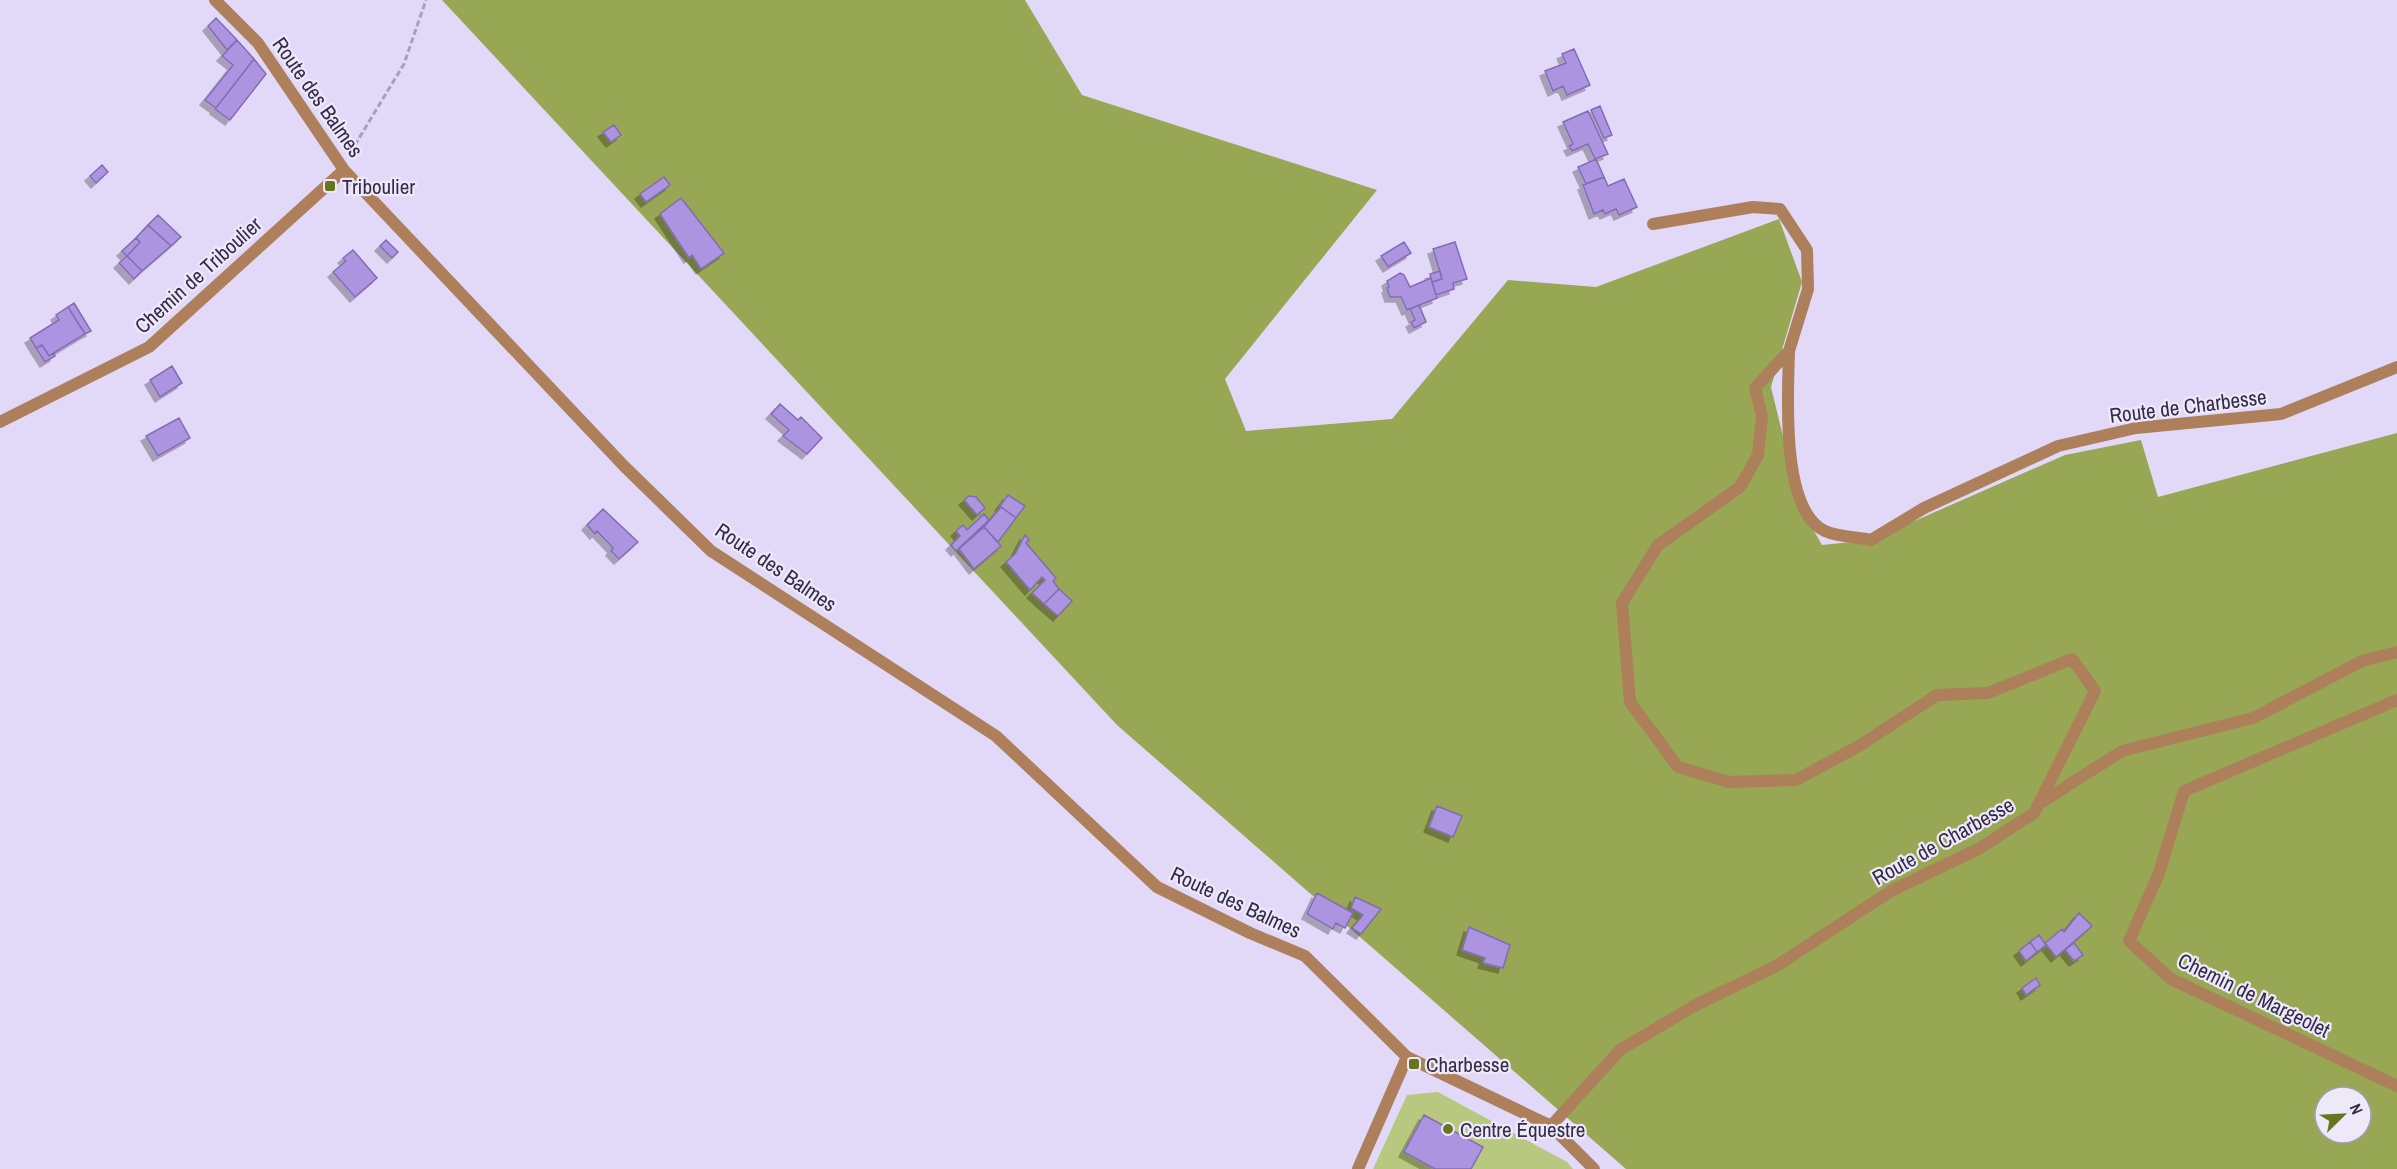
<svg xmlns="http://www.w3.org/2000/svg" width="2397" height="1169" viewBox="0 0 2397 1169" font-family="'Archivo Narrow',sans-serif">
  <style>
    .green { fill: #b8c87f }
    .forest { fill: #97a754; fill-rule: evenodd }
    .building { fill: #ac94e0; stroke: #836cb3; stroke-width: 1.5; filter: url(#shadow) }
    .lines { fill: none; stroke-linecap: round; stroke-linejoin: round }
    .path { stroke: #a89fbe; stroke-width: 3; stroke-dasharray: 6 3; stroke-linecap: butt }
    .minor { stroke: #ad7f5b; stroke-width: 12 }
    .poi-dot { fill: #677521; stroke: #eee9f9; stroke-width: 2 }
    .labels { text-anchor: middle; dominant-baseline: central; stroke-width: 4.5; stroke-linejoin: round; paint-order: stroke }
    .street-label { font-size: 21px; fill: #352b49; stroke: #eee9f9 }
    .poi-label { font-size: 21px; fill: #352b49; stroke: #eee9f9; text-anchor: start }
  </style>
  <defs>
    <filter id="shadow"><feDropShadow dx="-5" dy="5" stdDeviation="0" flood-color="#0004"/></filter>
  </defs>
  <rect width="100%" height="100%" fill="#e2d9f9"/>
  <path class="green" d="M1438,1092L1567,1162L1573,1169H1373L1407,1095Z"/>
  <path class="forest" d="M442,0H1025L1082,95L1377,190L1225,379L1246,431L1392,419L1508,280L1596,287L1779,219L1802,282L1771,387L1800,506L1822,545L1871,540L2065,455L2141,440L2158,497L2397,433V1169H1626L1117,725ZM2325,1097H2361V1133H2325Z"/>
  <path class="building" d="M216,18L237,40L227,50L208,26Z
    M237,40L254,59L216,108L205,100L233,65L222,56Z
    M1574,49L1590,85L1567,95L1563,86L1553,91L1545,71L1566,63L1562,54Z
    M254,59L266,74L230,120L215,109Z
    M1600,106L1612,135L1604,138L1591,110Z
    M1588,111L1608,154L1595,159L1588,144L1572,151L1569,146L1573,144L1563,122Z
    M614,125L621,135L611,142L603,132Z
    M1596,159L1604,177L1586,184L1578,167Z
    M102,165L108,172L96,183L90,176Z
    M664,177L670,185L646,202L640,194Z
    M1604,177L1608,186L1624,179L1637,207L1619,215L1616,209L1605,214L1603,210L1594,214L1583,185Z
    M681,198L724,253L701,269L692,255L689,258L660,214Z
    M158,215L181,237L171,246L148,225Z
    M148,225L171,246L142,271L127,256L140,242L136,238Z
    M136,238L140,242L127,256L122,251Z
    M386,240L398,252L392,258L380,246Z
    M1404,242L1411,253L1388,267L1381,256Z
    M1455,242L1467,279L1453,283L1454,289L1436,295L1432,282L1442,279L1433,249Z
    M353,250L377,278L355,297L333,272L346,261L343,258Z
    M127,256L142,271L134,279L119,263Z
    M1440,271L1442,279L1432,282L1430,274Z
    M1400,273L1404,275L1410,287L1431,278L1437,298L1407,310L1401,297H1390L1387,288L1389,287L1387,281Z
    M74,303L91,331L85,334L68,307Z
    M1419,305L1426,322L1414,328L1411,322L1415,320L1410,309Z
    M68,307L85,334L49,356L42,345L36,348L30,338L59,320L56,315Z
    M42,345L49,356L54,353L55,356L45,362L36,348Z
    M172,366L182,383L160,397L150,380Z
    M780,404L798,420L801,417L822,438L807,454L783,436L789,430L771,414Z
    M179,418L190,438L158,456L146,436Z
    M1008,495L1025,506L1016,518L1000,506Z
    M969,496L976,497L985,508L977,515L964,500Z
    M1001,507L1016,518L998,542L984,527Z
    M603,509L638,542L619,559L611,551L613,548L597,531L595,534L587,525Z
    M984,514L989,520L956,551L951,545L960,536L956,531L963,525L967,530Z
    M984,527L1001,546L974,569L959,549Z
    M1025,535L1029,540L1026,543L1056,578L1053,581L1059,589L1044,604L1032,593L1045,580L1042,577L1030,590L1006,562L1015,554Z
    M1059,589L1072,601L1058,616L1044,604Z
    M1437,806L1462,816L1453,837L1429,827Z
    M1317,893L1353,913L1345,928L1336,923L1333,929L1307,914Z
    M1355,897L1381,909L1361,934L1352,928L1363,915L1351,908Z
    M2079,913L2092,926L2056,957L2045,943L2062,929L2064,932Z
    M1469,927L1510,945L1503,968L1483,963L1485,958L1462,950Z
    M2039,935L2046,945L2037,952L2030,942Z
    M2030,942L2037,952L2026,961L2019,951Z
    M2074,943L2083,955L2074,961L2065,950Z
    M2036,978L2040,985L2026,995L2022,988Z
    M1424,1115L1483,1147L1471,1169H1435L1404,1152Z"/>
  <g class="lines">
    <path class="path" d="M350,153L404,64L426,0"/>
    <path class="minor" d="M215,0L258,43L344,170L624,466L711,551L996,736L1157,887L1250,933L1305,956L1407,1057L1551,1126L1594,1169
      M1653,224L1753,207L1780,209L1807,250L1808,289L1789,351
      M0,422L149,347L344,170
      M2397,700L2184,791L2159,873L2129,941L2171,979L2397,1086
      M2042,802L2122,751L2253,718L2362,661L2397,652
      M1551,1126L1620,1050L1694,1006L1778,965L1891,891L1980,848L2034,813L2095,691L2072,659L1988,693L1937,695L1859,746L1796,780L1729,782L1678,767L1630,702L1622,603L1658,545L1740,487L1758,455L1762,416L1755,388L1789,351C1788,394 1780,510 1825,531C1838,537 1857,537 1871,540L1924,508L2058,446L2136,428L2281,414L2397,367
      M1358,1169L1407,1057"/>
  </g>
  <g class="poi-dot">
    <rect x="324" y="180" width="12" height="12" rx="3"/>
    <rect x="1408" y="1058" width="12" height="12" rx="3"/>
    <circle cx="1448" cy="1129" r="6"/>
  </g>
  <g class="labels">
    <g class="street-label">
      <text transform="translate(318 97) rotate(55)">Route des Balmes</text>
      <text transform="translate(198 275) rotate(-42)">Chemin de Triboulier</text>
      <text transform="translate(2188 406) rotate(-7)">Route de Charbesse</text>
      <text transform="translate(776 567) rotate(34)">Route des Balmes</text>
      <text transform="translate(1943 841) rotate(-29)">Route de Charbesse</text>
      <text transform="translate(1236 902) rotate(25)">Route des Balmes</text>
      <text transform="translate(2254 995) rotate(26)">Chemin de Margeolet</text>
    </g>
    <g class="poi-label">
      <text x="342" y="186">Triboulier</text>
      <text x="1426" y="1064">Charbesse</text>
      <text x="1460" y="1129">Centre Équestre</text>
    </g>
  </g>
  <g transform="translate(2343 1115) rotate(66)"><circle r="28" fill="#eee9f9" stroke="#a49db3" stroke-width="1.5"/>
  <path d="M0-4.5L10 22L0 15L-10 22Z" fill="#677521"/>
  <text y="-9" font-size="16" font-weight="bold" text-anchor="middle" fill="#352b49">N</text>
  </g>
</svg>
